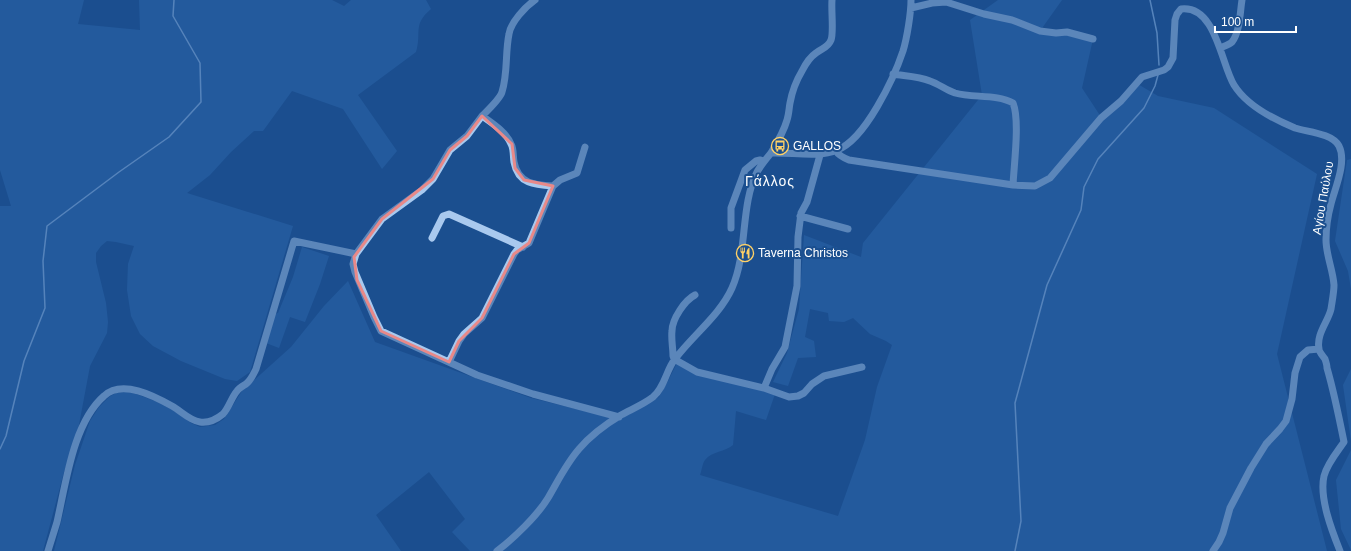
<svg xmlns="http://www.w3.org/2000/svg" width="1351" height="551" viewBox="0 0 1351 551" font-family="Arial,sans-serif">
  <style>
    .green { fill: #2e69ad }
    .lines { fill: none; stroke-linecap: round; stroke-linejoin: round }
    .stream { stroke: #9cc4f0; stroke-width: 1.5 }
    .minor { stroke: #a9c9ee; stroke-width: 7 }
    .marked { fill: none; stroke: #e88989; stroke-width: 3; stroke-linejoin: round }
    .labels { text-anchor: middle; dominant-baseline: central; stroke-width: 4; stroke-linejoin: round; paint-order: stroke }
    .poi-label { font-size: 12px; fill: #fff; stroke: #1b4f8f; text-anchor: start }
    .street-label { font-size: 12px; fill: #fff; stroke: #1b4f8f }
    .quarter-label { font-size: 14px; letter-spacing: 1px; fill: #fff; stroke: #1b4f8f }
  </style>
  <rect width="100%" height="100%" fill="#1b4f8f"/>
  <path class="green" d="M0,0H84L78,24L140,30L139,0H332L344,6L351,0H426L431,9C412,25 422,32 416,52L358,95L397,151L382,169L343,109L292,91L263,131H254L231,152L210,175L187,193L293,226L250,372L237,381L225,379L181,361L153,346L140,334L131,316L127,290L128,264L134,246L116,242L107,241L101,246L96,253V262L106,303L108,322L107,333L90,366L78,430L64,472L43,551H0V206H11L0,170Z
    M998,0H1062L1040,31L1093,39L1082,88L1101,117L1136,83L1158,96L1214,108L1317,174L1277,354L1327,551H470L452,532L465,519L429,472L376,515L401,551H54L75,465L90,421L99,407L109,397L116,393L126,392L136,394L155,401L171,409L191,423L200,427L215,425L224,419L242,391L291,347L324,306L348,281L375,342L531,398L609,417L649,403L659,397L668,381L677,363L775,394L766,420L736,411L733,445C725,452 712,451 705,460C702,464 702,470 700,475L838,516L865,440L877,387L892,345L886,341L870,334L853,318L844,322L829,321L828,313L810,309L805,337L814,341L816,357L798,358L788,386L773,382L787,353L799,309L804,235L861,257L863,243L982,95L970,20Z
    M1351,159V289L1348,271L1335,241L1347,160Z
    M302,247L329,256L320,284L305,322L290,317L279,348L266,343L275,314L278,313L293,277Z
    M1351,369V441L1343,385Z
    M1351,450V550L1341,529L1336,480Z"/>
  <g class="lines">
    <path class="stream" d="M1150,0L1157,33L1159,65
      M0,449L6,436L24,361L45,308L43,261L47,226L119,172L169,137L201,102L200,63L173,16L174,0
      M1015,551L1021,521L1015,403L1047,285L1081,210L1084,187L1098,159L1144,108L1155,86L1158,75"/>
    <path class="minor" d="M911,8L932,3L946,2L984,14L1012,20L1040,31L1056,33L1067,32L1093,39
      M1220,48C1224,46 1229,45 1232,42C1240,32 1240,12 1242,0
      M893,74C905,76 918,76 930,81C939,84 946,90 955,93C973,98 997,94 1013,103C1020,120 1014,164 1013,185L1035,186L1050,178L1101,118L1121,101L1142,77L1164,70L1168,67L1173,58L1175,20L1177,14L1181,9C1216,5 1221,64 1234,85C1247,106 1273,119 1295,128C1307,132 1332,133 1339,146C1347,162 1335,188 1331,204C1328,215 1326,229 1326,240C1326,255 1333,270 1334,285C1334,292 1332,302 1331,309C1328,322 1316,334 1319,349C1319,352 1323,356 1325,359C1326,362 1327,365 1327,368C1334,392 1339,417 1344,442C1337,452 1327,464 1324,476C1319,498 1332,531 1340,551
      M482,116C488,110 500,99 502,92C508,73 505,53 509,34C511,22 525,7 535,0
      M836,151C839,156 844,158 849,160L1013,185
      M771,153C792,152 818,158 837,150C865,140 894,78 903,51C907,38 911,13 911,0
      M553,186C535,185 518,184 514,162C513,157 514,149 511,144C506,132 492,123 482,116L467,136L450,150L433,179L422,190L382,219L356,254L353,264L355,272L374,317L381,331L477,375L533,394L619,417
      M800,216L848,229
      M731,228V208L745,170L756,161L760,160L764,161
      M432,238L443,216L449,214L523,247
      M695,295C685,300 672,319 672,331C671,339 673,348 673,356L674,359L697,372L764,388L789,397L798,396L804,393L812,384L824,376L862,367
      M449,362L459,341L464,334L482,318L514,254L517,250L529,243L553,186L560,180L577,173L585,147
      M764,388L772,369L785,347L797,286L798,237L801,213L807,202L820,155
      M48,551C51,541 54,532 57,522C66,483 73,423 104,396C122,379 154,396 172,406C181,411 190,421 200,422C208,423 217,419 223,414C229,408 231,398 237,391C239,388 243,386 246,384C251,380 253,375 256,369L294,241L356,254
      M497,551C514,538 537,516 548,498C558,481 566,464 579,449C590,436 606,424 621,415C632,409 644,404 653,397C665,387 666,370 675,359C693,335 720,315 732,288C748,252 740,206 757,172C761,165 766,159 771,153C777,143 784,131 787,120C789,114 789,108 790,103C792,92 796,81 802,71C805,65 810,57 816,53C822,48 828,48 831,40C834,33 831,10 832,0
      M1213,551L1219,542L1223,533L1230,508L1251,468L1266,444L1280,429L1286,421L1292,399L1295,373L1300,357L1308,350L1319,349"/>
  </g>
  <path d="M0 0H1351V551H0ZM482,116L512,144L515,168L524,180L553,186L529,243L514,254L482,318L459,341L449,362L381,331L357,280L354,257L382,219L433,179L450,150L467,136Z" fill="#1b4f8f" fill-opacity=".55" fill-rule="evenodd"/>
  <path class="marked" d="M482,116L512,144L515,168L524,180L553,186L529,243L514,254L482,318L459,341L449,362L381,331L357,280L354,257L382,219L433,179L450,150L467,136Z"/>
  <defs>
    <g id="bus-ring" transform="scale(0.9)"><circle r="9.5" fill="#1b4f8f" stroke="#ffd166" stroke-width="1.5"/><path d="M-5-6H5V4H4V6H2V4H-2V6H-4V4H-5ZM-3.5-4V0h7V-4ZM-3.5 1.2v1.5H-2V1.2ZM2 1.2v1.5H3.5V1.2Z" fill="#ffd166"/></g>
    <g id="restaurant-ring" transform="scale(0.9)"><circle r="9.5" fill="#1b4f8f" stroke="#ffd166" stroke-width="1.5"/><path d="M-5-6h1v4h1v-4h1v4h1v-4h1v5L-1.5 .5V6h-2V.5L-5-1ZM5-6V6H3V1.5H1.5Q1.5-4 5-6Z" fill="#ffd166"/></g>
  </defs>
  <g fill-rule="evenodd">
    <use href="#bus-ring" x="780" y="146"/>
    <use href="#restaurant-ring" x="745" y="253"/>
  </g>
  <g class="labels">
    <g class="poi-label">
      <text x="793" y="146">GALLOS</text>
      <text x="758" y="253">Taverna Christos</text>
    </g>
    <g class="street-label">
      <text transform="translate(1323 198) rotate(-80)">Αγίου Παύλου</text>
    </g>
    <g class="quarter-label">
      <text x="770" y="181">Γάλλος</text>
    </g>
  </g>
  <path d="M1215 26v6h81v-6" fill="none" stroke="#ffffff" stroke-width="2"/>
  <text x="1221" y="26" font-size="12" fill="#ffffff" stroke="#1b4f8f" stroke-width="3" paint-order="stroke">100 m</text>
</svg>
